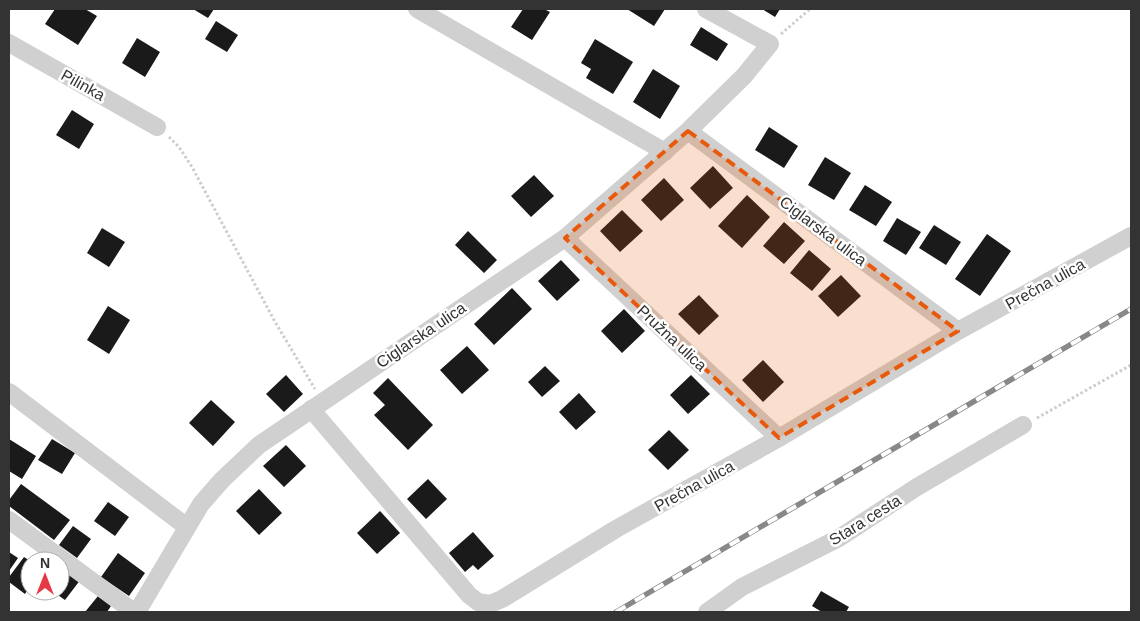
<svg xmlns="http://www.w3.org/2000/svg" width="1140" height="621" viewBox="0 0 1140 621" font-family="Helvetica,sans-serif">
  <style>
    .building { fill: #1a1a1a }
    .lines { fill: none; stroke-linecap: round; stroke-linejoin: round }
    .path { stroke: #cdcdcd; stroke-width: 3; stroke-dasharray: 2.5 2.5; stroke-linecap: butt }
    .minor { stroke: #d0d0d0; stroke-width: 18 }
    .rail-casing { stroke: #888; stroke-width: 5.5 }
    .rail { stroke: #fff; stroke-width: 4; stroke-dasharray: 11; stroke-linecap: butt }
    .marked { fill: #e8590c; fill-opacity: 0.2; stroke: #e8590c; stroke-width: 4; stroke-dasharray: 10 6; stroke-linejoin: round }
    .labels { text-anchor: middle; dominant-baseline: central; stroke-width: 5; stroke-linejoin: round; paint-order: stroke }
    .street-label { font-size: 16px; fill: #333; stroke: #fff }
  </style>
  <rect width="100%" height="100%" fill="#fff"/>
  <path class="building" d="M55,9H85L97,16L78,45L45,24Z
    M193,9H214L208,18Z
    M523,9H544L550,12L532,40L511,27Z
    M627,9H665L654,26Z
    M762,9H780L775,17Z
    M216,21L238,35L227,52L205,39Z
    M701,27L728,44L717,61L690,45Z
    M137,38L160,52L145,77L122,63Z
    M595,39L633,62L613,94L586,78L591,69L581,63Z
    M653,69L680,86L660,119L633,102Z
    M72,110L94,124L79,149L56,135Z
    M769,127L798,146L784,168L755,150Z
    M825,157L851,173L834,200L808,185Z
    M713,166L733,188L710,209L690,188Z
    M534,175L554,196L531,217L511,196Z
    M664,178L684,200L661,221L641,200Z
    M865,185L892,202L876,226L849,210Z
    M747,195L770,217L742,248L718,226Z
    M622,210L643,231L620,252L600,231Z
    M897,218L921,232L906,255L883,241Z
    M784,222L805,241L784,264L763,246Z
    M934,225L961,242L946,265L919,248Z
    M102,228L125,242L109,267L87,253Z
    M468,231L497,260L484,273L455,245Z
    M987,234L1011,251L980,296L955,279Z
    M809,250L831,269L812,291L790,273Z
    M561,260L580,280L557,301L538,281Z
    M841,275L861,296L838,317L818,296Z
    M512,288L532,309L494,345L474,324Z
    M699,295L719,316L699,335L678,314Z
    M108,306L130,320L109,354L87,340Z
    M624,309L645,331L622,353L601,331Z
    M467,346L489,370L462,394L440,370Z
    M763,360L784,382L763,402L742,380Z
    M545,366L560,381L542,397L528,382Z
    M286,375L303,394L284,412L266,394Z
    M691,375L710,394L688,414L670,395Z
    M388,378L433,425L408,450L374,415L385,405L373,393Z
    M579,393L596,412L576,430L559,412Z
    M211,400L235,422L213,446L189,423Z
    M669,430L689,450L668,470L648,450Z
    M9,439L36,456L22,479L9,471Z
    M52,439L75,453L62,474L38,460Z
    M286,445L306,466L284,487L263,466Z
    M428,479L447,499L426,519L407,499Z
    M21,484L70,520L54,540L9,506V500Z
    M259,489L282,513L259,535L236,511Z
    M108,502L129,517L115,536L94,521Z
    M380,511L400,533L377,554L357,533Z
    M73,526L91,539L77,558L59,545Z
    M473,532L494,556L478,570L473,565L465,572L449,553Z
    M9,552L18,558L9,571Z
    M118,553L145,573L129,596L101,577Z
    M24,557L30,561V586L25,594L9,582V577Z
    M63,565L81,579L65,600L52,591H60V570Z
    M821,591L849,607L846,612H822L812,606Z
    M98,596L111,606L107,612H85Z"/>
  <g class="lines">
    <path class="path" d="M781,34L810,9
      M169,137L179,147L192,167L274,320L315,389
      M1037,418L1131,365"/>
    <path class="minor" d="M417,9L665,152
      M9,43L157,127
      M688,131L958,331
      M565,238L779,438
      M9,392L187,527
      M311,409L469,595L478,602L490,604L502,599L616,529L779,438L958,331L1131,236
      M9,520L134,612
      M137,612L201,504L222,480L259,445L565,238L688,131L744,76L770,44L706,9
      M707,612L742,587L839,538L917,487L1023,425"/>
    <g class="rail-casing">
      <path id="rail" d="M616,612L1131,309"/>
    </g>
    <use href="#rail" class="rail"/>
  </g>
  <path class="marked" d="M688,131L958,331L779,438L565,238Z"/>
  <g class="labels">
    <g class="street-label">
      <text transform="translate(83 85) rotate(29)">Pilinka</text>
      <text transform="translate(823 231) rotate(37)">Ciglarska ulica</text>
      <text transform="translate(1045 284) rotate(-29)">Prečna ulica</text>
      <text transform="translate(421 335) rotate(-34)">Ciglarska ulica</text>
      <text transform="translate(672 338) rotate(43)">Pružna ulica</text>
      <text transform="translate(694 486) rotate(-29)">Prečna ulica</text>
      <text transform="translate(865 520) rotate(-32)">Stara cesta</text>
    </g>
  </g>
  <rect width="1140" height="621" fill="none" stroke="#333333" stroke-width="20"/>
  <g transform="translate(45 576)"><circle r="24" fill="#ffffff" stroke="#adadad"/>
  <path d="M0-4L9 19L0 12L-9 19Z" fill="#e63946"/>
  <text y="-8" font-size="14" font-weight="bold" text-anchor="middle" fill="#333333">N</text>
  </g>
</svg>
